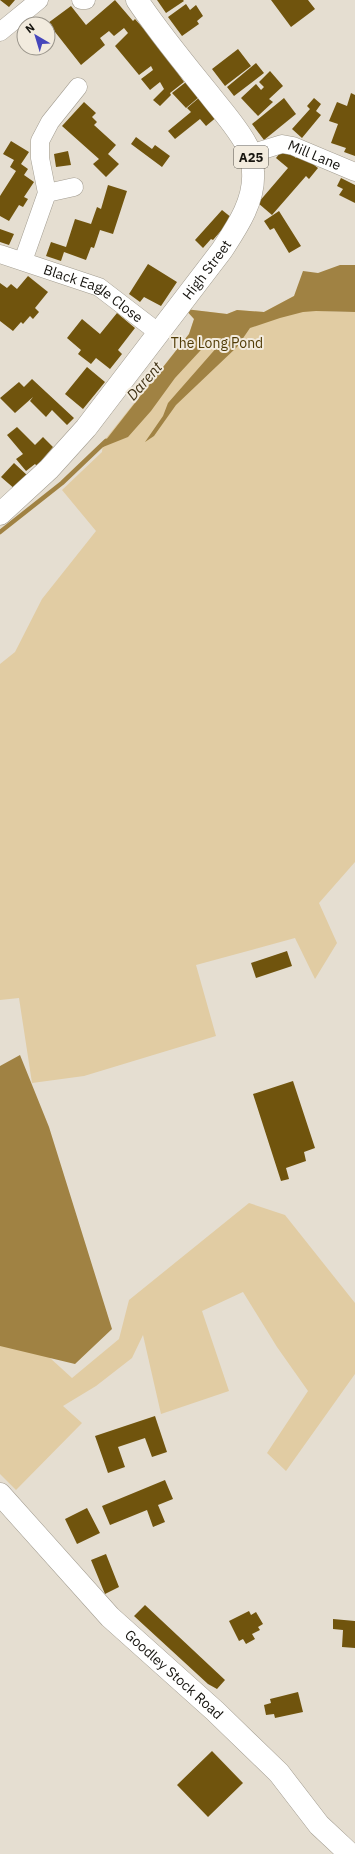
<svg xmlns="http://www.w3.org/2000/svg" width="355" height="1854" viewBox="0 0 355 1854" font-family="'IBM Plex Sans',sans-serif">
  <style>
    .green { fill: #e1cca3 }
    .water { fill: #a08243 }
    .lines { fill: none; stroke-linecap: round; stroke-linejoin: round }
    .stream { stroke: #a08243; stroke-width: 4.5 }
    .building { fill: #70540d }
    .street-casing { stroke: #a29c90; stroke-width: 19 }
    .secondary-casing { stroke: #a29c90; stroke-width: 23 }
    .primary-casing { stroke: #a29c90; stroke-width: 23 }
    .street { stroke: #fff; stroke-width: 18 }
    .secondary { stroke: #fff; stroke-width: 22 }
    .primary { stroke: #fff; stroke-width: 22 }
    .labels { text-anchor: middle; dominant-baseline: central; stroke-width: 4; stroke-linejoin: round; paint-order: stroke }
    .shield { fill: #f2ebde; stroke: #58544d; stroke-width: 1 }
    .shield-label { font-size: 13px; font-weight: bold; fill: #16140f }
    .street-label { font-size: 14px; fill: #16140f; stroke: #f2ebde }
    .park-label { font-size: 14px; fill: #513c07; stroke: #f2ebde }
    .water-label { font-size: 15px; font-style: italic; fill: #413316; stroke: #f2ebde }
  </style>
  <rect width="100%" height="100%" fill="#e5ded1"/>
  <path class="green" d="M294,296L322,311L355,312V862L319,903L337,943L315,979L295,938L196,965L216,1036L84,1076L32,1083L19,998L0,1000V664L15,652L42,599L96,531L62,490L102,452L103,442L189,334L194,319L185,309L227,314L237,310L264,312Z
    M249,1203L285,1215L355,1303V1374L286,1471L267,1453L308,1391L277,1347L243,1292L202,1311L229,1391L161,1414L143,1335L132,1358L96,1386L63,1406L82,1423L16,1490L0,1474V1330L16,1327L72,1378L119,1339L129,1300Z"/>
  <path class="water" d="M340,265H355V312L316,311L303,312L280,318L250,328L237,347L176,405L154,436L145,442L163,416L168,403L218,346L221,338H212L175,378L151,411L128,437L103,447L102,445L189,334L194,319L185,309L227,314L237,310L264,312L294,296L303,271L318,273Z
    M20,1055L49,1127L112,1329L75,1364L0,1346V1066Z"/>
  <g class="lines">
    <path class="stream" d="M0,532L62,483L106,441"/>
  </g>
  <path class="building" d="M0,0H15L9,7Z
    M115,0L133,21L135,19L159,46L184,82L170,93L171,95L160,106L153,100L164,89L160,82L150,90L141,79L153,70L151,66L139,75L115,46L128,33L124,28L114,36L109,31L100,38L105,45L81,65L48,23L71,6L86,25Z
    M157,0H183L184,1L166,13Z
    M271,0H308L315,9L291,27Z
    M186,4L190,10L196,5L203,16L197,21L199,24L182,36L168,17Z
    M238,49L251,66L225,86L212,69Z
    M256,63L264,73L234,96L227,87Z
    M270,71L283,86L269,99L273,102L258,116L241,98L256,84L261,90L264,87L259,82Z
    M186,82L199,97L186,108L172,93Z
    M351,93L355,95V156L344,152L346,148L331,143L338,124L329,121L337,102L347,106Z
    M201,96L218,116L206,126L200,119L175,139L168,131L191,112L187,108Z
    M284,98L296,114L264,140L252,124Z
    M314,98L321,104L316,111L321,115L302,138L292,129L310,109L307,106Z
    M84,102L96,113L92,117L97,122L94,125L116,145L108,154L119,164L106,177L93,164L99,159L62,126Z
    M136,137L152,149L155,145L170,156L162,167L131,144Z
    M11,141L29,152L21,164L28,169L24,175L34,182L24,197L28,199L23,207L19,205L9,221L0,216V196L16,171L10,167L14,160L3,154Z
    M284,148L296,158L300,154L318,168L309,179L306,176L272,215L258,203L288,168L276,158Z
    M68,151L71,165L56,167L54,154Z
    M341,178L355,185V203L339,195L343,189L337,186Z
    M108,185L127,191L113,234L100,230L94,248L91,247L86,260L64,252L61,261L46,256L51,242L66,247L75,219L91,224L97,207L101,209Z
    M222,210L232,218L213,240L211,239L203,248L195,240Z
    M279,211L301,246L289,253L274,228L270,230L264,221Z
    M0,229L14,234L9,245L0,242Z
    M148,264L177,282L161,306L144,297L140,302L129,294Z
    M28,276L48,292L35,308L39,312L33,319L30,316L23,324L21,322L13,331L0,321V283L7,288L11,284L17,289Z
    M117,313L135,328L118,350L122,354L110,369L96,358L91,364L78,354L81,350L67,338L82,319L100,334Z
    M87,367L105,382L83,409L65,394Z
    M32,379L74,418L67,425L52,410L46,417L30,401L33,397L15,413L0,398L19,382L24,387Z
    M17,427L35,445L43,437L53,447L37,466L35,464L26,471L16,459L23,454L7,435Z
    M14,463L28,476L16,490L1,477Z
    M287,951L292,966L256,978L251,963Z
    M293,1081L315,1148L304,1152L306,1161L286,1168L289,1179L281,1181L253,1094Z
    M155,1416L167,1452L152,1457L145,1438L118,1447L125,1467L108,1473L95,1436Z
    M165,1480L173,1499L158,1505L165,1522L153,1527L147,1510L110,1525L102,1506Z
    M87,1508L100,1533L77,1544L65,1519Z
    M106,1554L119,1587L105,1594L91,1560Z
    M145,1605L225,1680L217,1689L208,1684L134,1616Z
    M249,1611L251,1615L256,1612L263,1624L258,1627L260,1630L252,1634L255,1639L246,1644L243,1639L239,1641L229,1621Z
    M333,1619L355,1621V1648L342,1647L343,1630L333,1629Z
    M298,1692L303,1712L275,1718L274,1714L266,1715L264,1705L271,1703L270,1699Z
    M212,1751L243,1783L208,1817L177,1785Z"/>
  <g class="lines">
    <g class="street-casing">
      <g id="street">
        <path d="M81,0H86"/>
        <path d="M0,32L39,0"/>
        <path id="s1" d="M250,154L282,144L293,146L355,172"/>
        <path d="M47,193L74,187"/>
        <path id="s2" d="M0,254L99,287L159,333"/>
        <path d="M23,261L47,193L40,158V141L50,122L78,87"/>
      </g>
    </g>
    <g class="secondary-casing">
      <g id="secondary">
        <path id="s3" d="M0,1494L110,1617L215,1711L279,1773L319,1825L350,1854"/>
      </g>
    </g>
    <g class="primary-casing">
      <g id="primary">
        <path id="s4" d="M0,514L49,469L86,428L222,250C237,227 255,201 253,172C253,164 252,156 248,148C239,129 222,111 209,94C184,63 159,33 137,0"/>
      </g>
    </g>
    <use href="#street" class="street"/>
    <use href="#secondary" class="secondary"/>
    <use href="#primary" class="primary"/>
  </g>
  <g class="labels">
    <rect class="shield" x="234" y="146" width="34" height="22" rx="3"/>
    <g class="shield-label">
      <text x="251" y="157">A25</text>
    </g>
    <g class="street-label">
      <text stroke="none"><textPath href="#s1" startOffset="68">Mill Lane</textPath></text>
      <text stroke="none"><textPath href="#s4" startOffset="321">High Street</textPath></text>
      <text stroke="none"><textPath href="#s2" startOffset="102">Black Eagle Close</textPath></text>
      <text stroke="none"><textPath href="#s3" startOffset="251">Goodley Stock Road</textPath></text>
    </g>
    <g class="park-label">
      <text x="217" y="343">The Long Pond</text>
    </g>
    <g class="water-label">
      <text transform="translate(144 381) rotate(-49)">Darent</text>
    </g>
  </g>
  <g transform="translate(36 36) rotate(322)"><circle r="19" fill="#f2ebde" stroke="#9a958b"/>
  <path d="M0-3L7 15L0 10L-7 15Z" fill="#4646bb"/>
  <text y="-6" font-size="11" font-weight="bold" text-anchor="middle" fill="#16140f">N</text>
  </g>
</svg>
